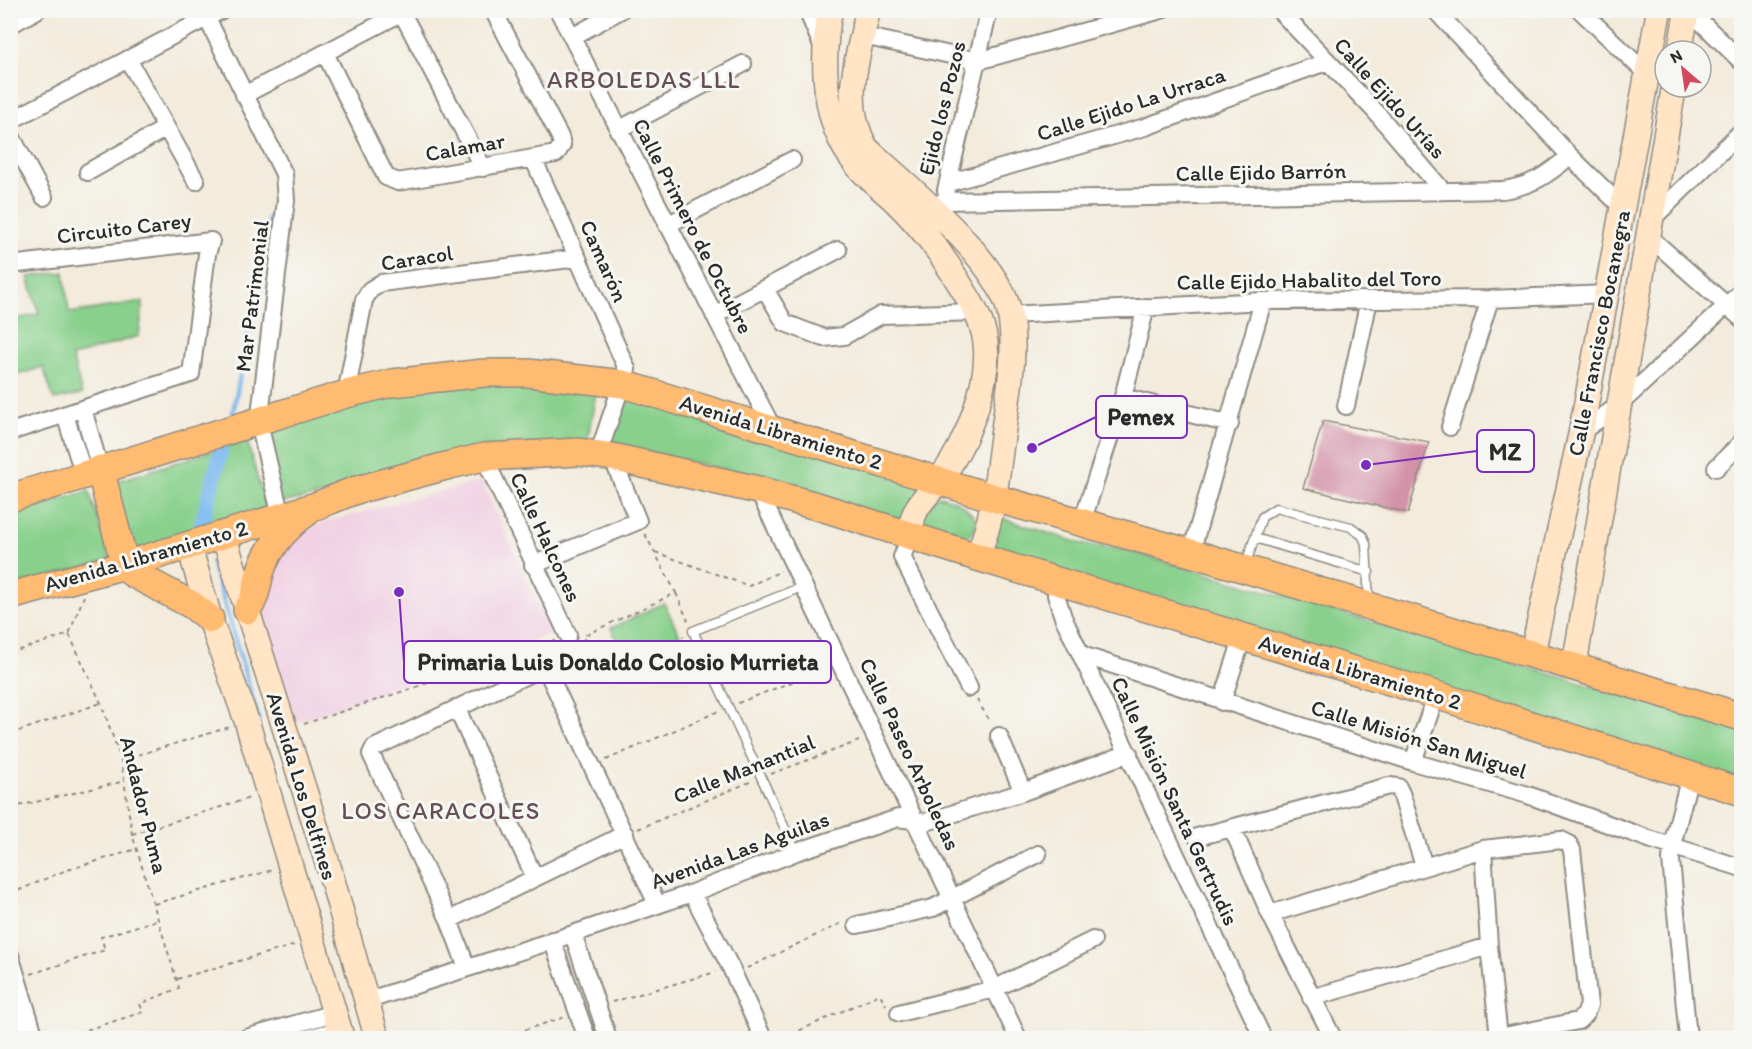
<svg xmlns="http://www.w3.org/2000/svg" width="1752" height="1049" viewBox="0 0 1752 1049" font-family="Itim,sans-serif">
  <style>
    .built { fill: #f1d0e3 }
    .green { fill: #88d08c; stroke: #5a7e5c; stroke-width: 1.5 }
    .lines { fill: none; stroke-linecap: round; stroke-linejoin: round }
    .stream { stroke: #7bb9ee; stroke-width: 4.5 }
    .canal { stroke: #7bb9ee; stroke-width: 15 }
    .building { fill: #d392a8 }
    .lane-casing { stroke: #8f8b83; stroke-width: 11 }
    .street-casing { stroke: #8f8b83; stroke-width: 20 }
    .secondary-casing { stroke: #8f8b83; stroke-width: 27 }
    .primary-casing { stroke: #8f8b83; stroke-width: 30 }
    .path { stroke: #8f8b83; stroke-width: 2; stroke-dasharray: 4.5 4.5; stroke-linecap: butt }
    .lane { stroke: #fff; stroke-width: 8 }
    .street { stroke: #fff; stroke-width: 16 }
    .secondary { stroke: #ffe4c6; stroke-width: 24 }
    .primary { stroke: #ffbb71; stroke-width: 27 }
    .labels { text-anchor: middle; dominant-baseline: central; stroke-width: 6; stroke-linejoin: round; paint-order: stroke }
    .street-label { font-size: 22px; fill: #2b2b2b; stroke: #f6f6f2 }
    .neighbourhood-label { font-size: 24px; letter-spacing: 1.5px; fill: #664f57; stroke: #f6f6f2 }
    .leader { fill: none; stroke: #7b2cbf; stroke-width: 2 }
    .callout-dot { fill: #7b2cbf; stroke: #f6f6f2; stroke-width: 2 }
    .callout { fill: #f6f6f2; stroke: #7b2cbf; stroke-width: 2 }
    .callout-label { font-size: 24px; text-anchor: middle; font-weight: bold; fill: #2b2b2b }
  </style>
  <rect width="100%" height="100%" fill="#f6f6f2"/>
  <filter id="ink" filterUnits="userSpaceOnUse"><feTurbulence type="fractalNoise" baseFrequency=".0167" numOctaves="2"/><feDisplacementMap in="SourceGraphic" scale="12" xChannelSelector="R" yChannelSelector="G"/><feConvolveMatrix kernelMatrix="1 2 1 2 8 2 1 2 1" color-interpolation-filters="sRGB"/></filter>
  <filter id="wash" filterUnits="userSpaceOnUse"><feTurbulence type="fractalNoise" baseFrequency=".008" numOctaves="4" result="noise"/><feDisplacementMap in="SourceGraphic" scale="24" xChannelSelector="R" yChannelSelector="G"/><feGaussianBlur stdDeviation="1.35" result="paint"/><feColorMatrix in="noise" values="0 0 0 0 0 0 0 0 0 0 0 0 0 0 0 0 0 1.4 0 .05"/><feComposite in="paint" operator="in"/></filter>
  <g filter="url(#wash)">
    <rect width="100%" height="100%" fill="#f3ebdb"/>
    <path class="built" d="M482,481L551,634L296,722L262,613L270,571L292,537L323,522Z"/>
    <path class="green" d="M64,272L69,313L143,302L139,336L72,357L82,394L54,400L43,367L11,377V320L39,314L28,277Z
      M488,377L597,387L587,444L281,503L262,430L403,388Z
      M628,395L928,486L904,523L779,482L608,443Z
      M247,440L267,513L128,554L105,485Z
      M89,491L110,560L11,587V514Z
      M937,496C956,498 966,506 977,521L974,531L963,540L926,530L919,517Z
      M999,517L1082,544L1129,551L1741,730V786L990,551Z
      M664,603L680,636L626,661L611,628Z"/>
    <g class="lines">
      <path class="stream" d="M233,413L269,217
        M212,562L259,720"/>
      <path class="canal" d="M200,530L221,451"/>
    </g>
    <g id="blocks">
      <path class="building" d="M1323,421L1429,442L1408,513L1303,488Z"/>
    </g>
  </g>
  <g filter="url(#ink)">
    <use href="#blocks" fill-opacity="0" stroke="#8f8b83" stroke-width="1.5"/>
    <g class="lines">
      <g class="lane-casing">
        <path id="lane" d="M1255,538L1369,572
          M1245,566L1262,517L1276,508L1351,527L1363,536L1366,544L1369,603
          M796,852L693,631L804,586"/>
      </g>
      <g class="street-casing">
        <path id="street" d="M203,10L284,174L286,200L259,423L281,517
          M558,10L773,429
          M807,10L823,48
          M1279,10L1375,111L1442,190
          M1435,10L1570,156L1623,208
          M1580,10L1648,75
          M1689,10L1742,62
          M402,13L483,168
          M10,25L37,10
          M863,36L978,61L1161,10
          M572,37L621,10
          M325,53L386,177L398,182L556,154L562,145L560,137L493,10
          M128,59L196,181
          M244,95L407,10
          M10,121L222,10
          M618,130L743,64
          M10,134L44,197
          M533,158L627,369L598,455
          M88,172L166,128
          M948,183L1145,127L1326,62
          M946,190L989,10
          M943,201L1503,190C1534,185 1547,175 1570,156
          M1650,221L1742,131
          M667,225L792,160
          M1647,235L1742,319
          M10,265L211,241L207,254L191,374L10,432
          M765,289L785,323L824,338L844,336L881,315L976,312
          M714,315L838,250
          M1010,315L1263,301L1490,299L1608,294
          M346,394L364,300L370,290L381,283L578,258
          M1123,397L1230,424
          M1346,406L1369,300
          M83,409L100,469
          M65,415L84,475
          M1450,427L1490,299
          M1581,432L1619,405L1742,291
          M484,457L568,635
          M1716,468L1742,442
          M758,490L1018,1038
          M1082,522L1123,397L1146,307
          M910,537L902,557L969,688
          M1191,553L1263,301
          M533,565L638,521L612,457
          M1059,581L1056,595L1063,617L1263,1038
          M1082,655L1413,762L1528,795L1652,840L1742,868
          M1222,702L1243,636
          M457,709L535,878
          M999,736L1023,792
          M1413,762L1436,695
          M1232,828L1270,914L1333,1038
          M1197,837L1389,786L1398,787L1401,793L1424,866
          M1483,849L1489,946L1499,1037
          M692,893L731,968L763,1038
          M1270,914L1483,849L1561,840L1569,844L1572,850L1589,1005L1585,1015L1578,1021L1495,1038
          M449,920L625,834
          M857,925L933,908L1038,854
          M573,934L608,1038
          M552,940L587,1038
          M10,955L35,1038
          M467,968L449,920L371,754L374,748L535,671L543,670L549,675L657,904
          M1311,998L1489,946
          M366,1001L573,934L692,893L796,852L898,818L926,822L1023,792L1129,753
          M10,1004L20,1038
          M899,1013L994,989L1093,940
          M246,1038L334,1013
          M308,1038L339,1030
          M1688,1038L1671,860L1672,845L1690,776"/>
      </g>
      <g class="secondary-casing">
        <path id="secondary" d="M830,10C821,60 822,122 855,163C866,177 881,188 894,200C919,224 938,248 956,278C967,296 979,313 984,334C994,377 966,445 940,479C923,502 912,505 910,537
          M868,10C858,59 840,102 866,148C906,185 1001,261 1010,315C1017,353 1008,395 1003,433C997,475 994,518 977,557
          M1680,51L1687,10
          M223,534L329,868L377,1038
          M189,545L210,619L247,722L342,1038
          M1532,655L1581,432L1659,10
          M1574,667L1674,87"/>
      </g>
      <g class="primary-casing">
        <path id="primary" d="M100,469L125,565L132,573L192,605L210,619
          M10,498L346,394L392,383L484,373H528L623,384L994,498L1191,553L1742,717
          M10,596L125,565L316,506L353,491L450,465L484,457L579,452L612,457L758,490L824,508L977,557L1436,695L1742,792
          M247,610C257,597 256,585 261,570C270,545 286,527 307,512"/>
      </g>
      <path class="path" d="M645,534L676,593L583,636L603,679L684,636
        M655,552L749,586L781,571
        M676,593L688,621
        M10,653L69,634L84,596
        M977,700L991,723
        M738,703L825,669
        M304,724L555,641
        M10,734L101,703
        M121,760L230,727
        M606,760L719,711
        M771,774L859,741
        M10,795L14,807L121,782
        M10,818L17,816L14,807
        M638,829L752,781
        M132,834L250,798
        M10,894L64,871L137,849
        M154,904L272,870
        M747,968L842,923
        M31,974L105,950L101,937L157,920
        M177,979L295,945
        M612,1002L716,972
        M61,1038L143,1012L140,1004L179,988L132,834L121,760L101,703L69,634
        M499,1038L565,1017
        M783,1038L880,994L886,1005"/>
      <use href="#lane" class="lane"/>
      <use href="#street" class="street"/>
      <use href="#secondary" class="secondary"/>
      <use href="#primary" class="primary"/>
    </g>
  </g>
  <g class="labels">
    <g class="street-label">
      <text transform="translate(1390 98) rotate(48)">Calle Ejido Urías</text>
      <text transform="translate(1131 104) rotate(-18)">Calle Ejido La Urraca</text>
      <text transform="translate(942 108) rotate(-76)">Ejido los Pozos</text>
      <text transform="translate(465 147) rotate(-10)">Calamar</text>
      <text transform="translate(1261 172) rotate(-1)">Calle Ejido Barrón</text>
      <text transform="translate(693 226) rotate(63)">Calle Primero de Octubre</text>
      <text transform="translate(124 228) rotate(-7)">Circuito Carey</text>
      <text transform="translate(417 258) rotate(-9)">Caracol</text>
      <text transform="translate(604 261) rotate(66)">Camarón</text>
      <text transform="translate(1309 280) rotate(-1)">Calle Ejido Habalito del Toro</text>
      <text transform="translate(252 296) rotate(-83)">Mar Patrimonial</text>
      <text transform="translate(1599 333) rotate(-79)">Calle Francisco Bocanegra</text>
      <text transform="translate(781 432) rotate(17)">Avenida Libramiento 2</text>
      <text transform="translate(546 537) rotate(65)">Calle Halcones</text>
      <text transform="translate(146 556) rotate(-16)">Avenida Libramiento 2</text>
      <text transform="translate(1360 672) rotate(17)">Avenida Libramiento 2</text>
      <text transform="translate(1419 739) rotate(17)">Calle Misión San Miguel</text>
      <text transform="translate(910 754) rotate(65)">Calle Paseo Arboledas</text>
      <text transform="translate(744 769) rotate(-22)">Calle Manantial</text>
      <text transform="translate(302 786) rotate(73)">Avenida Los Delfines</text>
      <text transform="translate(1175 801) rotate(65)">Calle Misión Santa Gertrudis</text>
      <text transform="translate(144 805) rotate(76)">Andador Puma</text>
      <text transform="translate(740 850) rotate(-20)">Avenida Las Aguilas</text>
    </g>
    <g class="neighbourhood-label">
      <text x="644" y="79">ARBOLEDAS LLL</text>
      <text x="441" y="810">LOS CARACOLES</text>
    </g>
  </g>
  <path class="leader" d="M1032 448L1096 417M1366 465L1477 451M399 592L404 662"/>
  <g class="callout-dot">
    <circle cx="1032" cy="448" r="6"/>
    <circle cx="1366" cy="465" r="6"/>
    <circle cx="399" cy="592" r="6"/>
  </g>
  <g class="callout">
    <rect x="1096" y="396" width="91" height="42" rx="6"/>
    <rect x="1477" y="430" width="57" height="42" rx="6"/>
    <rect x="404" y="641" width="427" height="42" rx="6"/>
  </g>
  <g class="callout-label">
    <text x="1141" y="425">Pemex</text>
    <text x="1505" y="460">MZ</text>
    <text x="618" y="670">Primaria Luis Donaldo Colosio Murrieta</text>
  </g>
  <rect width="1752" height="1049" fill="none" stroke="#f6f6f2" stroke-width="36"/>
  <g transform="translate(1683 69) rotate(331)"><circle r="28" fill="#f6f6f2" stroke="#a5a5a2" stroke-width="1.5"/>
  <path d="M0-4.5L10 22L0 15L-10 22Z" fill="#d1495b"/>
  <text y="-9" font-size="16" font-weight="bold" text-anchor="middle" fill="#2b2b2b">N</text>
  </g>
</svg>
